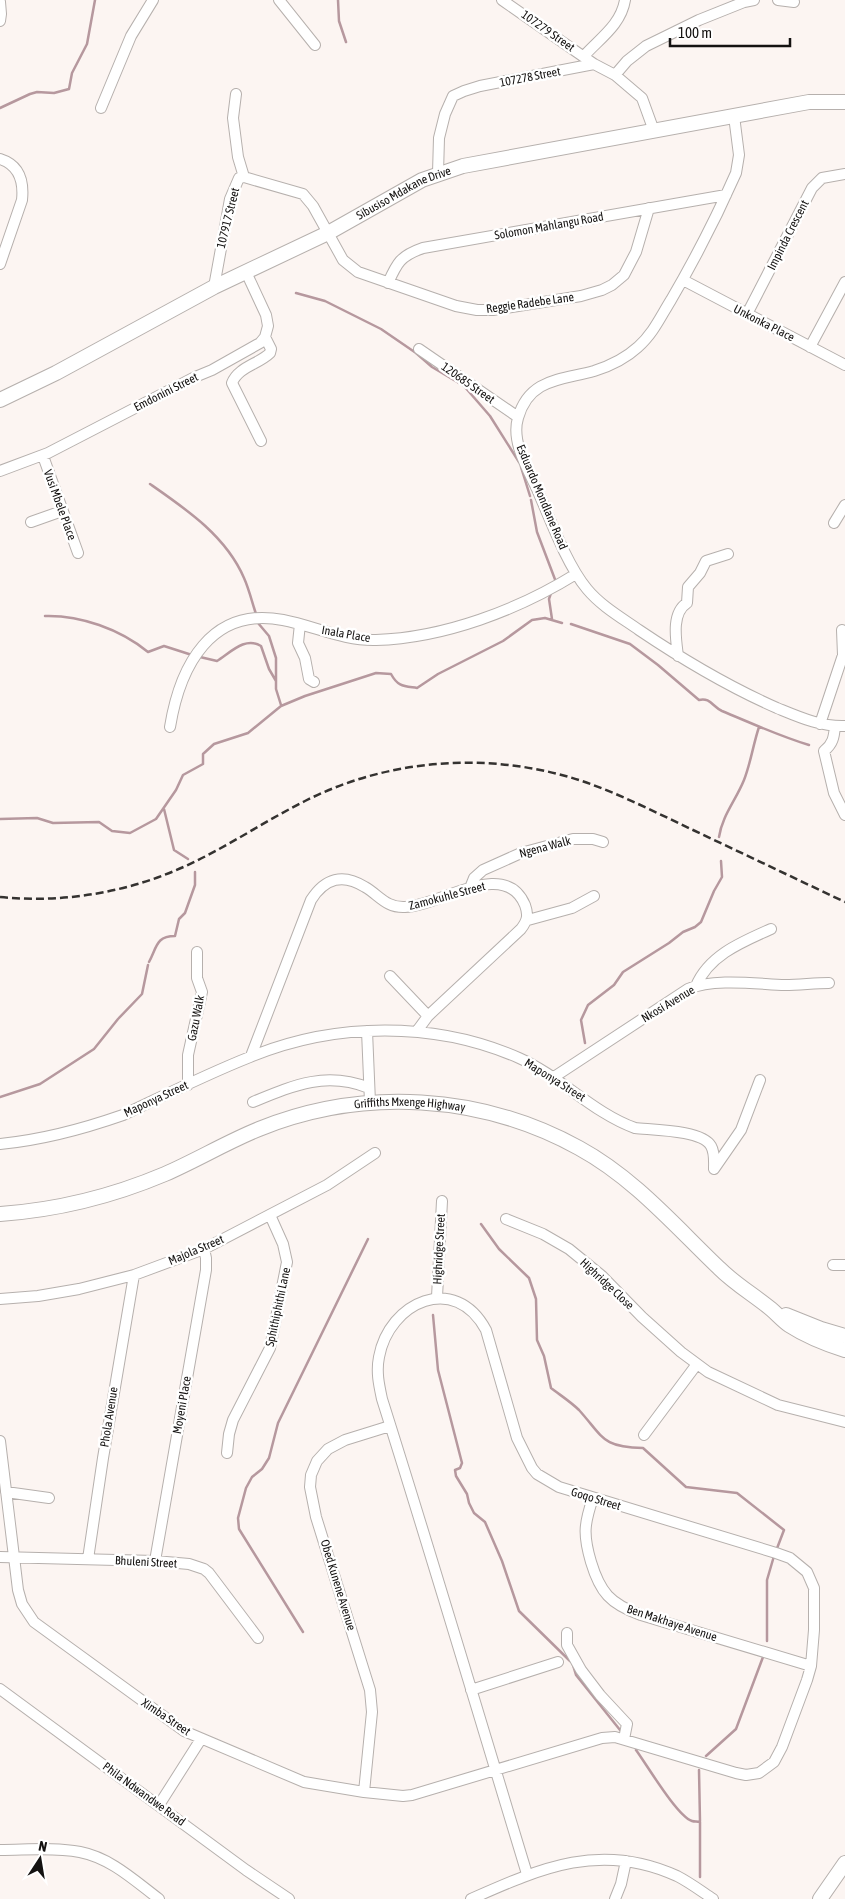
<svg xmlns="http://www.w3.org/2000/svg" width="845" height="1899" viewBox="0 0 845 1899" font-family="'Asap Condensed',sans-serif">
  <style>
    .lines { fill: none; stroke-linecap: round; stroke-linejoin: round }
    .stream { stroke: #b6989e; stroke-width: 2.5 }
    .street-casing { stroke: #b6b0ad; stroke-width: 12 }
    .secondary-casing { stroke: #b6b0ad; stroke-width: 16 }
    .street { stroke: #fff; stroke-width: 10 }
    .secondary { stroke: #fff; stroke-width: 14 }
    .rail { stroke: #343230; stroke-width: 2.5; stroke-dasharray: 8 4; stroke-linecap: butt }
    .labels { text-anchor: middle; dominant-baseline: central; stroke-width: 5; stroke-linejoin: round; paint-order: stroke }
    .street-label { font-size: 12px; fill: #141211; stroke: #fff }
  </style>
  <rect width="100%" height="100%" fill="#fcf5f2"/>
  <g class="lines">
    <path class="stream" d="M338,0L339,21L346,42
      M0,108L30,94L37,92L54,93L69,89L72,73L87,44L95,0
      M296,293L325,301L381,329L416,353L432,367L464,386L490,416L519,462
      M521,467L530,496
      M150,484C186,509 226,536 244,578C249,589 252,602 256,614
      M531,500L537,532L556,582
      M551,593L549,599L552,619
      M45,616C80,615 120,629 148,652L164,646L192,655
      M258,623L269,636L276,658V689L281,705
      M571,624L630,644L658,665L699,700C710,697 713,707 722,711C751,723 779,736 809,745
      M200,657L217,661C230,653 245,636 261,646L269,669L276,681
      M164,809L174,850L188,859
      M0,819L37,818L53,823L99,822L112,831L130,833L156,819L176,790L183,775L203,764V754L214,744L248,733L281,706L305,696L376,673L391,674C398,687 404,686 417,688L438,674L503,641L532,620L545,618L562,623
      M719,837C722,816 736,800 744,780C751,762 753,745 759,727
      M149,962C157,947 156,936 175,936L179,919L185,913L195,885V872
      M585,1043L581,1020L588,1005L614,985L623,972L669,943L683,932L695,927L701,922L714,891L722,877L721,861
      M0,1097L40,1084L94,1049L118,1019L142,994L148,965
      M481,1224L499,1249L529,1278L536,1299L537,1340L544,1356L551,1388C560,1395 571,1402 579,1410C604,1438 602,1447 643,1448L686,1487L737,1493L784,1530L776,1551
      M433,1315L438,1370L462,1463L460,1468L455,1470L456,1476L467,1494L469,1503L474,1513L485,1522L502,1561L519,1611L570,1661
      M303,1632L239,1529L238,1518L246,1488L252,1477L262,1469L269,1458L278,1423L368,1239
      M767,1641V1580L774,1556
      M573,1665L576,1675L620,1730
      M636,1750C647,1765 677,1816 692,1821C695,1822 697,1821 700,1822V1877
      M706,1756L736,1729L763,1657
      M699,1770L700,1821"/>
    <g class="street-casing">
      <path id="street" d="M279,0L315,45
        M502,0L594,64L615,75L642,98L654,131
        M778,0L794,2
        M0,2L1,14L0,21
        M584,56C599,39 621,25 625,0
        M615,75L627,61L646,46L699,20L744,2L754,0
        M101,108L131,36L153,0
        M734,116L739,155L736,173C717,216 695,259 671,300C661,316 653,334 638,347C626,358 610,366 594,371C562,380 529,378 518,418C511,441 527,468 537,489C550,519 567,565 587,589C601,606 622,618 639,630C685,661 727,686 777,708C799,717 821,727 845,726
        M0,159C19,165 24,181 22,200L0,264
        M438,173L439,138L445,114L453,96L464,91L480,86L594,64
        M244,177L303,194L313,206L343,260L358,272L456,306L477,310H493L581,296L602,290L612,285L624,275L636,252L649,208
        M683,280L845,365
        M388,283C397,263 400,256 423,248L726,195
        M214,287L230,199L239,178L244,177L238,157L233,118L236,94
        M747,314L812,188L822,178L845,174
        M810,347L845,282
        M419,349L518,417
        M261,441L232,383C238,367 259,364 270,353L271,349L265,337
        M43,456L78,553
        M0,471L48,453L195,377L212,370L260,343L265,337L268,326L266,315L246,272
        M31,522L62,511
        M834,523L845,505
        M300,624L298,643L305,658L309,679L314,682
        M678,656C676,640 671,613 687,603L688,587L700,573L706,561L728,554
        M820,724L843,655L842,630
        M835,726C834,737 833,744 824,751L834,793L845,815
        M170,727C180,666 211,606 283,620C314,626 344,641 376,640C444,638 518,610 576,574
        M470,888L474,878L483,870L521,853L573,839H593L603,842
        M528,920L572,908L594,896
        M390,976L428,1016
        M696,986C709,955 742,942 771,929
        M367,1031L370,1102
        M251,1056L311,900C325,878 343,873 365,887C379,895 386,908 405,907C440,906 505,857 525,905C529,916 527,921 521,929L428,1016L417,1031
        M554,1077L688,989C715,978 756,984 785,985C800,985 814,983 829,983
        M188,1085V1055L202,992L197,978V952
        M253,1102C294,1085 326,1071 369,1088
        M0,1144C42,1140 83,1129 123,1115C165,1095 207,1074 250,1057C335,1022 435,1021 519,1058C560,1076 593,1113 635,1128C653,1130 702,1130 711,1146C715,1153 714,1161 714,1169
        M714,1169L741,1130L760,1080
        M506,1219L543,1234L569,1249L602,1276L642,1317L681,1352L708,1372L778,1405L845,1422
        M833,1265H845
        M437,1297L442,1201
        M0,1299L38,1296L79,1289L134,1275L204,1249L327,1185L375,1153
        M644,1435L697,1364
        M0,1441L18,1590L22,1604L34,1622L184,1731L304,1782L364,1792L403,1796L412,1795L602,1738L615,1737L736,1773L746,1775L759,1773L774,1762L782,1747L807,1680L811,1666L814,1630V1588L807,1572L790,1558L776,1553L559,1487L537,1474L532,1468L517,1438L486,1330C455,1272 389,1302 379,1357C376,1372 379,1385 382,1399C432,1557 479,1716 527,1874
        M227,1453L229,1434L233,1420L270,1348L287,1262L283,1244L270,1215
        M6,1492L49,1498
        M593,1498C584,1524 583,1535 591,1562C600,1592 610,1604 641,1615L811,1666
        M0,1557L155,1561L189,1564L204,1569L209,1573L258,1638
        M88,1559L103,1458L134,1275
        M155,1561L206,1270V1258L204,1249
        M567,1633V1645L581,1670L600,1695L627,1724L624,1739
        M0,1689L246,1870L289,1899
        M471,1690L558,1662
        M364,1792L372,1712L370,1690L316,1517L310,1487L311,1475L317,1461L328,1449L345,1440L390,1426
        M159,1805L201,1739
        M0,1850C26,1850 55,1847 80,1852C111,1858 135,1881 159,1899
        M471,1899C541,1868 601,1841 677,1876C689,1882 701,1891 713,1899
        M615,1899L621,1884L626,1861"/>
    </g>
    <g class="secondary-casing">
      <g id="secondary">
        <path id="s1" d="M0,400L56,373L214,287L328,233L422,180L463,166L809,102H845"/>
        <path id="s2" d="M0,1214C57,1210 113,1196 165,1174C197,1160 227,1142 259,1129C363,1087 481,1094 579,1148C634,1178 674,1225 719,1268C735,1284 754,1295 771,1309C777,1314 782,1320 789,1325C806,1336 826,1344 845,1350"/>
        <path d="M786,1315L821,1329L845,1336"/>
        <path d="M820,1899L845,1863"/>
      </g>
    </g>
    <use href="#street" class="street"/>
    <use href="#secondary" class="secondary"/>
    <path class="rail" d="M0,897C71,904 142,890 206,856C239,839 271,818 305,801C390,758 491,751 582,781C620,794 657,813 693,830C744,854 794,878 845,902"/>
  </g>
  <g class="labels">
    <g class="street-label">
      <text transform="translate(548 31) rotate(35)">107279 Street</text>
      <text transform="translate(530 77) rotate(-11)">107278 Street</text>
      <text stroke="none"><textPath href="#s1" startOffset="454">Sibusiso Mdakane Drive</textPath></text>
      <text transform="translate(228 218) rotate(-76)">107917 Street</text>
      <text transform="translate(549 226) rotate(-10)">Solomon Mahlangu Road</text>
      <text transform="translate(788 235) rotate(-63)">Impinda Crescent</text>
      <text transform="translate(530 303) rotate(-8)">Reggie Radebe Lane</text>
      <text transform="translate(764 323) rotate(27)">Unkonka Place</text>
      <text transform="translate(468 383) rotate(35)">120685 Street</text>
      <text transform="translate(166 392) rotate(-27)">Emdonini Street</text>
      <text transform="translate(542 497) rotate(67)">Esduardo Mondlane Road</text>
      <text transform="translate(60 505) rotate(70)">Vusi Mbele Place</text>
      <text transform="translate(346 634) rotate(10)">Inala Place</text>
      <text transform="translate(545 847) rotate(-15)">Ngena Walk</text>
      <text transform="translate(447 896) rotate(-15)">Zamokuhle Street</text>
      <text transform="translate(668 1004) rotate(-31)">Nkosi Avenue</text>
      <text transform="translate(196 1018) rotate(-79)">Gazu Walk</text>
      <text transform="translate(555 1080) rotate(32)">Maponya Street</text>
      <text transform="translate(156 1099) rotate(-25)">Maponya Street</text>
      <text stroke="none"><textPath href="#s2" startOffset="429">Griffiths Mxenge Highway</textPath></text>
      <text transform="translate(439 1249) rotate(-87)">Highridge Street</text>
      <text transform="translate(196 1250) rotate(-23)">Majola Street</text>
      <text transform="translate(607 1284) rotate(43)">Highridge Close</text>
      <text transform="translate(278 1307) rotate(-78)">Sphithiphithi Lane</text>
      <text transform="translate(182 1405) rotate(-80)">Moyeni Place</text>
      <text transform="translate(109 1417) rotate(-81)">Phola Avenue</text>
      <text transform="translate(596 1499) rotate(17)">Goqo Street</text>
      <text transform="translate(146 1562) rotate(3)">Bhuleni Street</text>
      <text transform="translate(338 1585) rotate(73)">Obed Kunene Avenue</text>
      <text transform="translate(672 1623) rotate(18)">Ben Makhaye Avenue</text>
      <text transform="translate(166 1717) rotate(34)">Ximba Street</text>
      <text transform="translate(144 1794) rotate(36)">Phila Ndwandwe Road</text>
    </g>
  </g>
  <g transform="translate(40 1859) rotate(12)" stroke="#ffffff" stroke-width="4" paint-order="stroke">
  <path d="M0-4L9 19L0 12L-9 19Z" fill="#141211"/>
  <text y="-8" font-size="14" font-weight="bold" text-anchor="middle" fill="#141211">N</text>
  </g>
  <path d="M670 38v8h120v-8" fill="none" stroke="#141211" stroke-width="2.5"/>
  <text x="678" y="38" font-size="15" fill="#141211" stroke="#ffffff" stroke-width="4" paint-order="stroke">100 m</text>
</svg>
